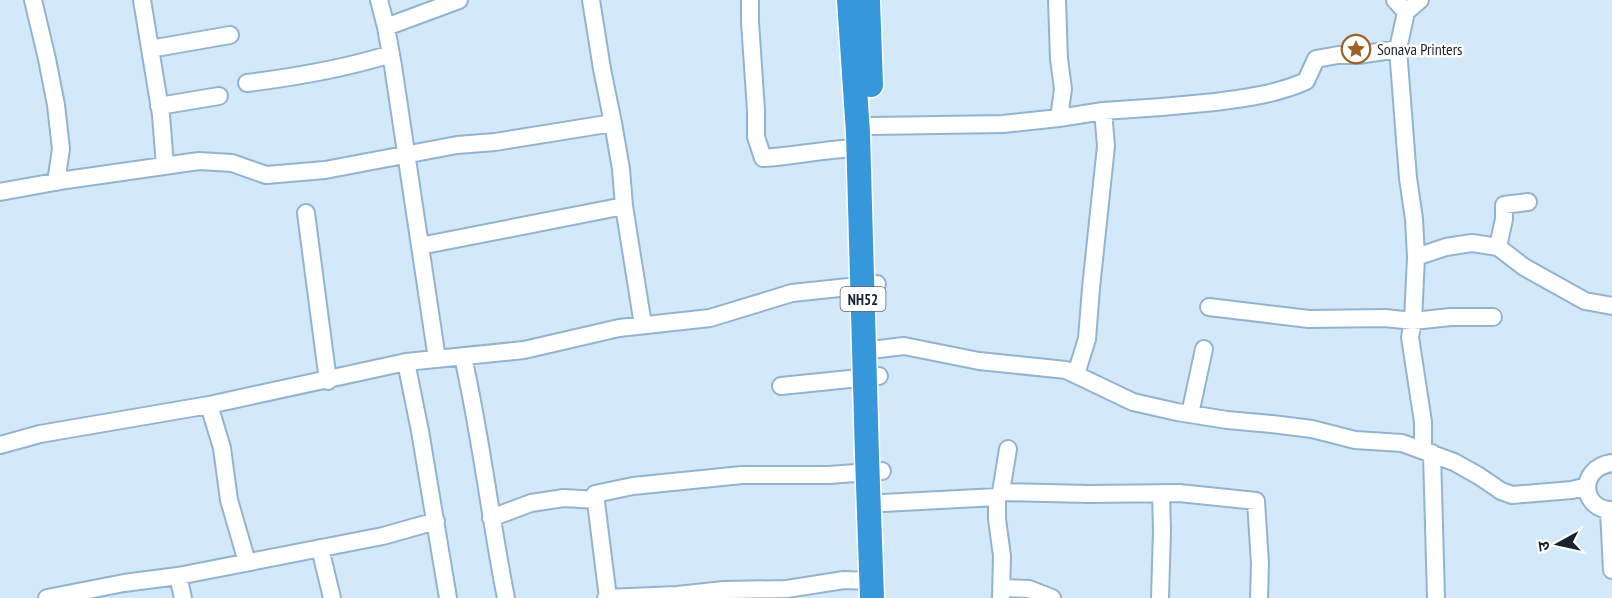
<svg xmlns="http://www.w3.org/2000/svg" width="1612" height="598" viewBox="0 0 1612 598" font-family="'PT Sans Narrow','Noto Sans Devanagari',sans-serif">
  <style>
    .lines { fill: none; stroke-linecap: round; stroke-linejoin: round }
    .minor-casing { stroke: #92b4d0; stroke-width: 20 }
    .highway-casing { stroke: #fff; stroke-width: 27 }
    .minor { stroke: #fff; stroke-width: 16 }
    .highway { stroke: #3698db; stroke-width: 24 }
    .labels { text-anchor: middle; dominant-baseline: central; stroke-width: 5; stroke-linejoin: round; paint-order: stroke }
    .shield { fill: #fff; stroke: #5d666d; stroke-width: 1.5 }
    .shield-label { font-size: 15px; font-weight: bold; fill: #17242f }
    .poi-label { font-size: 16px; fill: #17242f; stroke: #fff; text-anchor: start }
  </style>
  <rect width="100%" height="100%" fill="#d3e8f9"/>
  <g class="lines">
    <g class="minor-casing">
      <path id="minor" d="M33,0L47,59L56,105L61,149L56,182
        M142,0L161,115L165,166
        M379,0L386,27L393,66L437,359
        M750,0V22L756,110V137L763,158C795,156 826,149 859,148
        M1057,0L1059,59L1063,89L1059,118
        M1395,0L1406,12L1420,0
        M386,27L459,0
        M150,49L230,35
        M1398,49L1406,12
        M247,83C296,77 343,69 391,54
        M159,106L219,96
        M613,123L621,169L624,206L643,325
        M872,126L1003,124L1059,118L1103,111
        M0,192L66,180L199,161L232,163L266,175L325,170L457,145L495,142L613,123L602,69L591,0
        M306,213L328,381
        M420,246L624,206
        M1498,247L1504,219V205L1528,202
        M1416,257L1446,247L1472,243L1498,247L1524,267L1585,301L1612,306
        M1209,307L1309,319L1385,318L1413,321L1451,317H1493
        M864,349H879L904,346L979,361L1066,370L1133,402L1177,412L1227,420L1272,424L1312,429L1355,440L1402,443L1454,462L1479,476L1501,491L1512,495L1572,490L1587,486
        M463,357C481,436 490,518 506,598
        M406,362L420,431L448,598
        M1076,374L1087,339L1091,288L1106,146L1103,111C1141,109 1178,106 1215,102C1246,98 1277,94 1306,81L1316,59L1338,55H1358L1398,49L1408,178L1414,219L1416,257L1413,321L1410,337L1423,422V450
        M781,386L879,376
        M209,405L222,448L229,500L247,562
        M1190,414L1204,349
        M0,445L40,434L209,405L406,362L524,350L619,328L710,318L792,293L877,284
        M1432,453L1436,598
        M1612,463C1577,468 1581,510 1612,510
        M1001,492L1008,449
        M997,497V519L1002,556L1001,598
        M883,503L997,497L1001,492L1088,494L1179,493L1256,501L1260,564L1259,598
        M1609,511L1612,570
        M491,518L531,503L564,498L596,500
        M320,548L332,598
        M178,576L183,598
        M1001,588L1029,589L1052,598
        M47,598L124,583L178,576L383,536L436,521
        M606,598L677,595L724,590L787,589L844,580L871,581
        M608,598L595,494L633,486L742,475H829L882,471
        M1160,598L1162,530L1161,493"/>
    </g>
    <g class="highway-casing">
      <path id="highway" d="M849,0L858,133L867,456L872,598
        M868,0L871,85"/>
    </g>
    <use href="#minor" class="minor"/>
    <use href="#highway" class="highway"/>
  </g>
  <defs>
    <g id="sight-ring" transform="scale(1.5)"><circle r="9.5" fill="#fff" stroke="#9d6123" stroke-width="1.5"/><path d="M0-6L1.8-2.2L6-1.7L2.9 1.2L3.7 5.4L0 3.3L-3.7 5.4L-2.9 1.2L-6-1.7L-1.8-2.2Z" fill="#9d6123"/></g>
  </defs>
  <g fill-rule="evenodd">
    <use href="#sight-ring" x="1356" y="49"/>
  </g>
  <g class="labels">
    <rect class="shield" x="840.5" y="287" width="45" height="24" rx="4.5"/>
    <g class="shield-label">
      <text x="863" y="299">NH52</text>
    </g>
    <g class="poi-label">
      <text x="1377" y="49">Sonava Printers</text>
    </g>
  </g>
  <g transform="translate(1558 544) rotate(262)" stroke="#ffffff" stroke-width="4.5" paint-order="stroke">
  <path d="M0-4.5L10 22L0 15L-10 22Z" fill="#17242f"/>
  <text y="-9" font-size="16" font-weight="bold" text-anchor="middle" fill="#17242f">उ</text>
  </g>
</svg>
